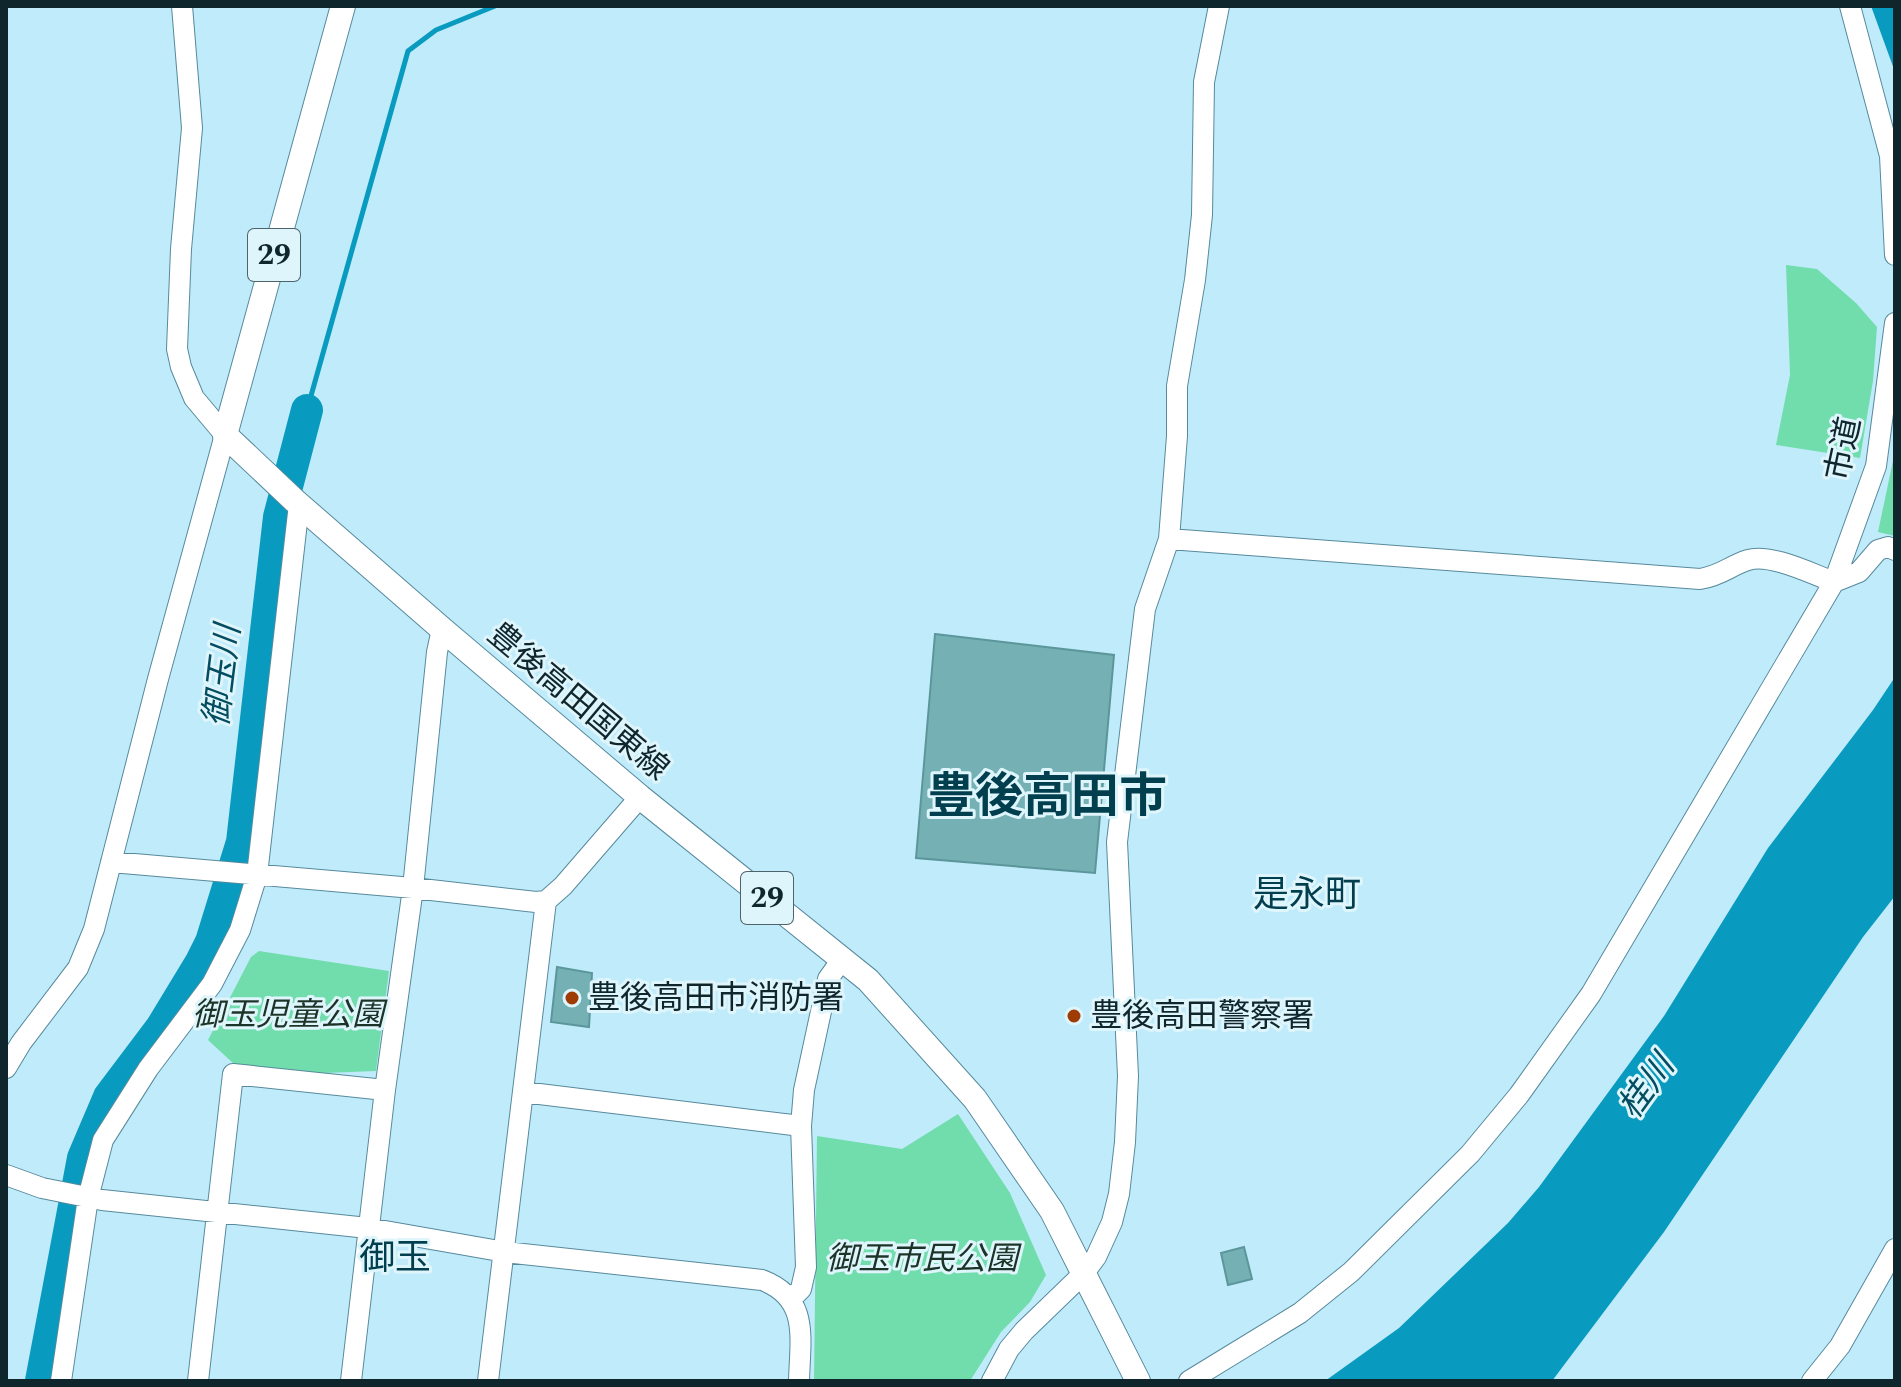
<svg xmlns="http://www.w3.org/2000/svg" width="1901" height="1387" viewBox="0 0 1901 1387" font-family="Spectral,'Noto Sans JP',serif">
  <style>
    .green { fill: #71ddac }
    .water { fill: #089bbf }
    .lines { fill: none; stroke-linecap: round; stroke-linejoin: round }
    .stream { stroke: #089bbf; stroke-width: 5 }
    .river { stroke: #089bbf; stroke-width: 32 }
    .building { fill: #74b0b4; stroke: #5b969b; stroke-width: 2 }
    .minor-casing { stroke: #568a9c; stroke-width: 22 }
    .major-casing { stroke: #568a9c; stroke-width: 26 }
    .minor { stroke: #fff; stroke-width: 20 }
    .major { stroke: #fff; stroke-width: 24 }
    .poi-dot { fill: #9f3c06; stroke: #dff5fc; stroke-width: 3 }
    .labels { text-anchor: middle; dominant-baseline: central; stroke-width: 6; stroke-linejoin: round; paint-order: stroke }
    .shield { fill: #dff5fc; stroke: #4e646b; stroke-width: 2 }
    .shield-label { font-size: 30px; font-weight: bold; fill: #10262d }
    .street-label { font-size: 32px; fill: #10262d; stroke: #dff5fc }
    .poi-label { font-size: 32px; fill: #10262d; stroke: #dff5fc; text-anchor: start }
    .park-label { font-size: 32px; font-style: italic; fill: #1c3328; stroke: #dff5fc }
    .water-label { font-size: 34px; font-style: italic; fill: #044d60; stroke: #dff5fc }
    .quarter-label { font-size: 36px; fill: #013e4e; stroke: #dff5fc }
    .town-label { font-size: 48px; font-weight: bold; fill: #013e4e; stroke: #dff5fc }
  </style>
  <rect width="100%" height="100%" fill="#c0ebfb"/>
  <path class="green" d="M1786,265L1817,269L1856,303L1877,327L1873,381L1860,458L1776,445L1790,375Z
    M1895,451V536L1878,532Z
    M259,951L389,971L376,1071L247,1076L208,1040L251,957Z
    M958,1114L1010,1193L1046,1275L1030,1302L1001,1332L970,1381H814L817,1136L902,1149Z"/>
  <path class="water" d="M1871,6H1895V72Z
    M1895,677V896L1863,937L1664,1232L1552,1381H1325L1399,1328L1508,1223L1539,1187L1664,1016L1768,848L1873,710Z"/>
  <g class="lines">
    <path class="stream" d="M307,410L408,51L436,30L495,6"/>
    <path class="river" d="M41,1381L83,1158L109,1097L161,1028L201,962L211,942L242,842L279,517L307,410"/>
  </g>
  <path class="building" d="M935,634L1114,655L1095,873L916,858Z
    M557,967L592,973L589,1027L551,1022Z
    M1244,1247L1252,1279L1228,1285L1221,1253Z"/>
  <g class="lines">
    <g class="minor-casing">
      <path id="minor" d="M1850,6L1890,156L1895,255
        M1169,539L1700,579C1723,575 1729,566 1748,560C1770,553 1812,574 1834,582L1859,572L1878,550L1888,547L1895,550
        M111,862L413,888L536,902L546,901L563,886L640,797
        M6,1068L21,1043L78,968L94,929L158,679L225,435L194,398L181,367L177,349L181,249L192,128L182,6
        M523,1092L801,1126
        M6,1175L42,1188L102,1200L368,1228L505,1252L762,1280C810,1298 800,1339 799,1381
        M791,1299L801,1289L806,1267L801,1126L804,1090L828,979L843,958
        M61,1381L88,1198L103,1140L148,1069L212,984L240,930L257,875L299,504
        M198,1381L233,1074L385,1090
        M351,1381L385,1090L413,888L437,652L442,629
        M488,1381L546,901
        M992,1381L1009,1349L1024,1331L1084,1273L1096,1257L1112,1222L1119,1194L1125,1142L1128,1076L1117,842L1145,609L1169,539L1177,436V386L1195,280L1202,215L1204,82L1219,6
        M1189,1381L1300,1313L1351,1272L1470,1154L1519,1095L1591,994L1834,582L1876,466L1895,323
        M1812,1381L1840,1346L1895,1249"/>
    </g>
    <g class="major-casing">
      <path id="major" d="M343,6L225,435L295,501L442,629L640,797L868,980L975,1099L1052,1211L1138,1381"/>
    </g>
    <use href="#minor" class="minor"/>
    <use href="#major" class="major"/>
  </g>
  <g class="poi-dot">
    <circle cx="572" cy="998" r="8"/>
    <circle cx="1074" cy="1016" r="8"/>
  </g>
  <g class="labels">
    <g class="shield">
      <rect x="248" y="229" width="52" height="52" rx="6"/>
      <rect x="741" y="872" width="52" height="52" rx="6"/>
    </g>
    <g class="shield-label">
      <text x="274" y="255">29</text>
      <text x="767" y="898">29</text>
    </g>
    <g class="street-label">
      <text transform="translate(1844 449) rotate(-78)">市道</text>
      <text transform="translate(578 702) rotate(40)">豊後高田国東線</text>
    </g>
    <g class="poi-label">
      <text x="588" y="998">豊後高田市消防署</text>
      <text x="1090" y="1016">豊後高田警察署</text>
    </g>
    <g class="park-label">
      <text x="288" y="1015">御玉児童公園</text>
      <text x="922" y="1259">御玉市民公園</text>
    </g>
    <g class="water-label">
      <text transform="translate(223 676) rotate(-83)">御玉川</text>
      <text transform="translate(1647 1087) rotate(-54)">桂川</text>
    </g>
    <g class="quarter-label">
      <text x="1307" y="895">是永町</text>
      <text x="395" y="1258">御玉</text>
    </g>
    <g class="town-label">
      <text x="1047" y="797">豊後高田市</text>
    </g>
  </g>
  <rect width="1901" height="1387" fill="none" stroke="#10262d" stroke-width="16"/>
</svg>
